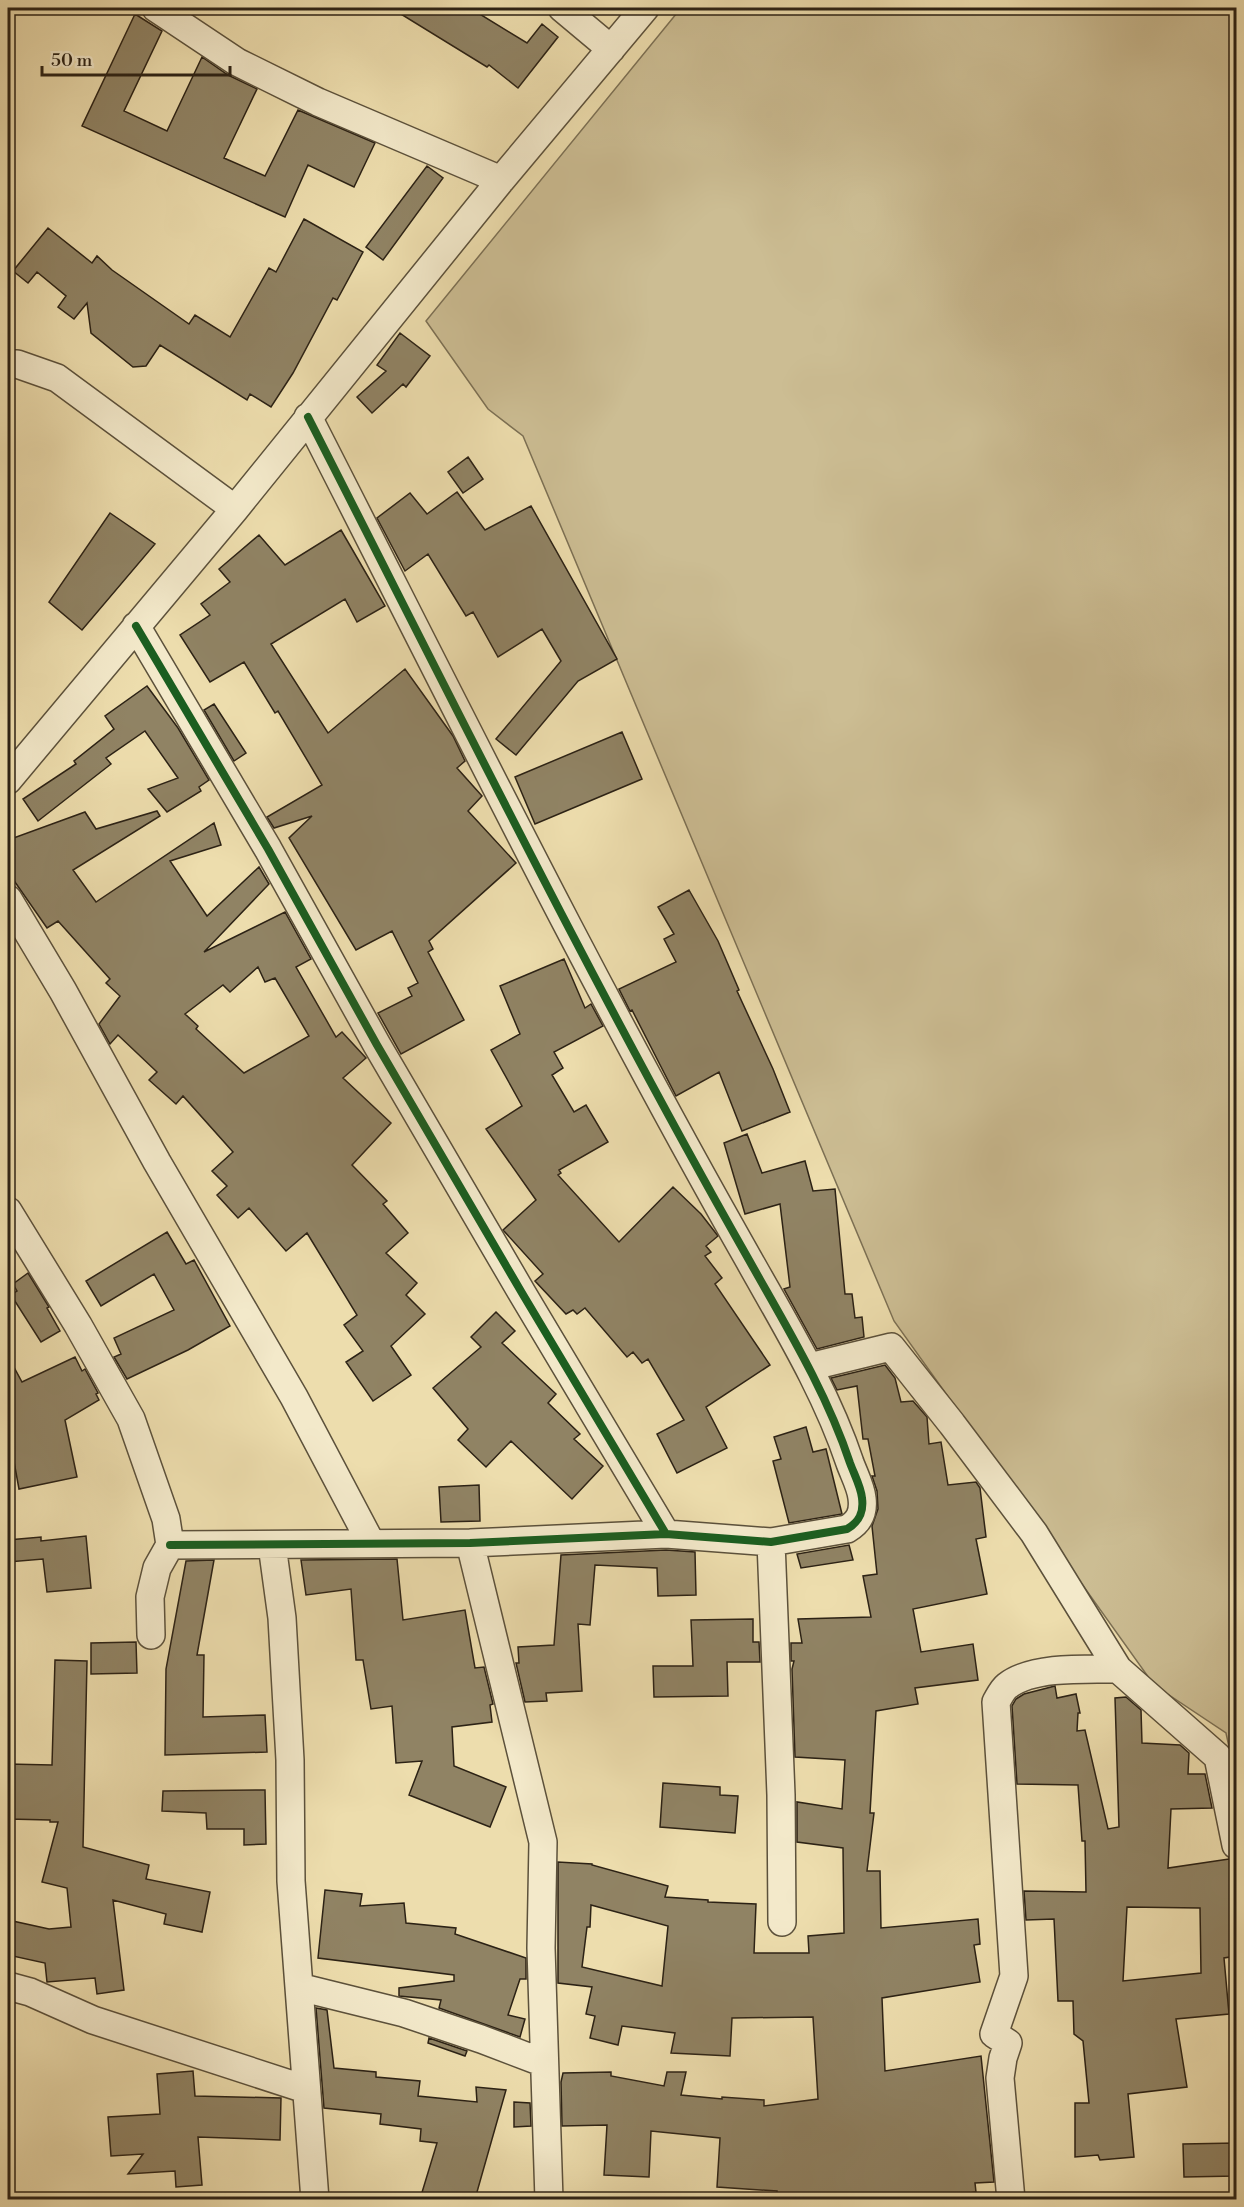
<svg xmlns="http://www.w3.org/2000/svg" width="1244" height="2207" viewBox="0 0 1244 2207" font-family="'Libre Bodoni',serif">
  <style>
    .green { fill: #ccbd93; stroke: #7c7054; stroke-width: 1.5 }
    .building { fill: #908364; stroke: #2c2215; stroke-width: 1.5; fill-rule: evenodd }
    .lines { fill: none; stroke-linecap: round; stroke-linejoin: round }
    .minor-casing { stroke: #5c513b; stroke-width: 30 }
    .minor { stroke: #f3e9ca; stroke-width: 27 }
    .cycleway-casing { stroke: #f3e9ca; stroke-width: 11 }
    .cycleway { stroke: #1b5e20; stroke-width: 8 }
  </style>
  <rect width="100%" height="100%" fill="#edddad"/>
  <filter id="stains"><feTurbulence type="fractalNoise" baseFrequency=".00333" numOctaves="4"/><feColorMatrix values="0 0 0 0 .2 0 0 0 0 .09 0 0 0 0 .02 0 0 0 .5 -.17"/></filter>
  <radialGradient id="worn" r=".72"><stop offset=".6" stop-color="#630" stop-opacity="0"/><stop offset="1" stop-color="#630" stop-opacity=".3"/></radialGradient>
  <path class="green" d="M681,8H1236V1779L1226,1733L1154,1685L894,1321L523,436L488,409L426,321Z"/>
  <path class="building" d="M391,8H470L527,43L542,24L558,37L518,88L489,65L487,67Z
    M135,14L162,31L124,111L167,131L202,57L228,75L257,89L224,158L265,176L298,110L375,143L354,187L308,165L285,217L82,126Z
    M427,166L443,178L383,260L366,247Z
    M304,219L363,252L337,300L333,298L293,373L271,407L250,394L247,400L160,345L146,366L133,367L91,333L87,303L74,319L58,307L66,296L37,272L28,283L13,271L48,228L92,263L97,256L112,270L189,324L195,315L230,337L269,268L276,272Z
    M400,333L430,356L406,387L403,384L372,413L357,397L386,371L377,365Z
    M468,457L483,479L463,493L448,472Z
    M457,492L485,530L531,506L617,659L578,681L516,755L496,739L561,661L542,629L498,657L473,612L466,616L428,554L405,571L377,518L410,493L427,514Z
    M110,513L155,544L82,630L49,602Z
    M341,530L385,606L357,622L345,599L271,644L328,733L405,669L453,736L465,761L457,768L482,796L468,811L516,863L429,941L433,949L428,952L464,1020L401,1054L378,1013L412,996L408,988L418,983L392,931L356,950L289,838L312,816L274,828L267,817L322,785L278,711L275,713L244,662L210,682L180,635L210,615L201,604L230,582L219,569L259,535L285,565Z
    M147,686L178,728L209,780L199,787L201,791L167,812L148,789L178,778L145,731L106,758L111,764L38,821L23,799L76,764L74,761L114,729L105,716Z
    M214,704L246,753L234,761L204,710Z
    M622,732L642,779L535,824L515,777Z
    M157,811L160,816L73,870L96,902L214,823L221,845L170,861L207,916L259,867L269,884L204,952L285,912L311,959L296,967L336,1037L342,1032L366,1058L343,1078L391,1123L352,1165L387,1201L383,1204L408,1233L386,1253L417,1283L406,1295L425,1314L391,1346L411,1375L373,1401L346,1362L363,1351L344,1325L357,1315L307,1233L286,1251L249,1208L238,1218L217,1195L227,1186L212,1171L233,1152L183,1096L176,1104L149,1080L157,1072L118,1035L110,1044L99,1024L120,996L106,983L110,979L58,921L47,928L8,872V840L85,812L96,829ZM258,967L265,982L275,978L309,1036L244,1073L196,1029L198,1026L185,1014L223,985L230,992Z
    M689,890L718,941L739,990L737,991L773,1069L790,1112L742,1131L719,1072L676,1096L632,1010L630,1011L619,989L676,962L664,939L674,934L658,907Z
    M564,959L585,1008L591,1004L603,1026L554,1052L563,1068L552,1075L574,1112L586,1105L608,1142L559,1170L561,1173L558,1175L619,1242L673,1187L701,1214L718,1236L706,1246L711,1252L705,1256L722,1278L715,1284L770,1365L706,1407L727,1448L677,1473L657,1434L684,1420L648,1359L642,1363L633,1352L627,1357L585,1308L577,1314L573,1310L566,1314L535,1281L543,1274L503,1230L536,1200L486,1129L522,1106L491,1050L520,1034L500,986Z
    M747,1134L762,1173L805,1161L813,1191L835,1189L845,1294H852L855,1318L862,1317L864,1337L817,1349L784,1289L790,1287L780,1204L745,1214L724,1143Z
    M167,1232L186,1264L194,1260L230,1326L188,1350L127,1379L114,1357L121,1354L114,1338L174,1310L154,1274L101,1306L86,1281Z
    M28,1273L49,1307L47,1308L60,1331L41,1342L11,1295L17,1291L13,1284Z
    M496,1312L515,1331L502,1343L556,1394L548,1403L580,1434L574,1439L603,1466L572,1499L511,1441L486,1467L458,1440L468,1429L433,1388L481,1347L471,1337Z
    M8,1356L22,1382L75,1357L82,1371L85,1369L98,1393L96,1394L99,1400L65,1420L77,1477L19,1489L8,1429Z
    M885,1365L895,1378L901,1402L913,1401L927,1417L929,1444L941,1442L948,1485L976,1482L980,1488L986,1537L976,1539L987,1594L913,1609L921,1652L973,1644L978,1680L915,1688L918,1704L876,1711L870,1813H874L867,1871H880L881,1928L978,1919L980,1944L974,1945L980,1982L882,1998L885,2071L981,2056L994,2182L975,2183L976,2192L957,2195V2199H777V2191L717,2187L720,2138L651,2131L649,2177L604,2175L607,2125L562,2126L561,2082L563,2073L611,2072V2076L664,2086L667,2072H686L681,2095L722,2099V2097L764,2100V2106L818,2099L813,2017L732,2018L730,2056L671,2053L675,2033L622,2026L618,2045L590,2038L595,2016L586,2014L592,1987L558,1983V1862L592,1864V1865L668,1886L665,1897L708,1900V1902L756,1904L754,1953H809L808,1936L844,1933L843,1848L797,1842V1802L842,1809L845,1760L795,1757L792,1669L794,1661H791V1643H802L798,1619L871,1617L863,1576L877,1574L872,1526L878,1509L877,1491L872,1476H875L868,1439H863L857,1386L837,1390L831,1378ZM591,1905L668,1926L662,1986L582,1967L587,1927H590Z
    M806,1427L813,1452L826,1449L842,1514L789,1523L773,1461L781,1459L774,1437Z
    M479,1485L480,1521L441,1522L439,1487Z
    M86,1536L91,1588L47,1592L43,1559L8,1562V1540L41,1537V1541Z
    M849,1545L853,1560L801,1568L797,1554Z
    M666,1550L695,1552L696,1595L658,1596L657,1568L595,1565L590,1625L578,1624L582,1691L546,1693L547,1701L525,1702L516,1663H519L518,1647L554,1645L561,1555Z
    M397,1559L403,1620L465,1610L475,1668L484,1667L493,1704L490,1705L492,1722L452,1727L454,1766L506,1787L490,1827L409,1795L422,1761L396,1763L392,1706L371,1709L363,1660H356L351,1589L306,1595L301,1560Z
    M214,1560L197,1655H204L203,1717L265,1715L267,1752L165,1755L166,1669L186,1561Z
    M753,1619V1642H759L760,1662H727L728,1696L654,1697L653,1666H693L691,1620Z
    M136,1642L137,1673L91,1674V1643Z
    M55,1660L87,1661L83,1847L149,1865L146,1879L210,1892L202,1932L164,1924L166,1914L113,1900L124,1990L97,1994L95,1978L47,1982L45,1963L8,1955V1920L49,1929L71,1927L67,1888L42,1882L58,1822H50V1820L8,1819V1764L52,1765Z
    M1055,1686L1057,1698L1076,1694L1080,1713H1078L1077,1731L1085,1730L1108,1829L1119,1827L1115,1698L1126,1697L1141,1710L1142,1743L1180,1745L1189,1753L1188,1774H1205L1212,1808L1171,1809L1168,1868L1229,1859L1232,1860L1236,1888V1956L1224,1958L1229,2014L1176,2019L1187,2087L1128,2094L1134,2157L1100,2160L1098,2155L1075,2157V2103H1089L1083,2041L1074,2034L1073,2001H1058L1054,1919L1026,1920L1024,1891L1086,1892L1085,1841H1082L1078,1785L1017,1784L1012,1706L1016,1699L1024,1694ZM1127,1907L1200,1908L1201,1973L1123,1981Z
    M663,1783L720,1787V1795L738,1796L735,1833L660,1827Z
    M265,1790L266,1844L244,1845V1829H207L206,1813L162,1811L163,1791Z
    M325,1890L362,1894L360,1906L404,1903L406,1923L456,1928L455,1934L526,1958V1979H520L508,2015L525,2019L520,2037L439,2008L441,2000L399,1996V1988L454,1981V1975L318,1958Z
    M316,2008L327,2010L334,2068L376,2072V2077L420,2081L418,2096L477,2102L476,2087L506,2090L475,2199H420L437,2143L420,2141L421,2129L380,2124L381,2114L324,2108Z
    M429,2038L467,2051L465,2056L428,2043Z
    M193,2071L195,2096L281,2098L280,2140L198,2137L202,2185L176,2187L175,2171L128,2174L143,2154L111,2156L108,2117L160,2114L157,2074Z
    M514,2102L530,2103L531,2126L514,2127Z
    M1236,2143V2176L1184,2177L1183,2144Z"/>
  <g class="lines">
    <g class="minor-casing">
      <path id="minor" d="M156,8L237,62L318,102L501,180
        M562,8L611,49
        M8,364H17L57,378L235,509
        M136,626L268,849L377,1045L522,1293L666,1534
        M8,780L235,509L501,180L645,8
        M8,899L63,991L157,1162L294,1397L371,1543
        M8,1211L78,1325L131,1419L166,1519L170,1545L157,1568L150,1597L151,1635
        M809,1367L891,1347L952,1424L1034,1533L1118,1669L1218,1757L1236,1845
        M771,1542L781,1795L782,1922
        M470,1543L543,1842L541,1948L549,2200
        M170,1545L470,1543L666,1534L771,1542L847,1529C859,1522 864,1513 862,1498C861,1487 854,1474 850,1463C826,1391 786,1326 749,1260C592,984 452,699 308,417
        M272,1545L282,1618L290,1760L291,1881L315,2200
        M8,1986L30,1992L93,2020L305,2089
        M299,1987L404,2013L481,2039L544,2063
        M1011,2200L1000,2078L1003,2058L1008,2043L994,2034L1014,1976L996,1702C999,1697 1002,1690 1007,1686C1032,1666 1087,1669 1118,1669"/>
    </g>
    <use href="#minor" class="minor"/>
    <g class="cycleway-casing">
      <path id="cycleway" d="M136,626L268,849L377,1045L522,1293L666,1534
        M170,1545L470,1543L666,1534L771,1542L847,1529C859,1522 864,1513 862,1498C861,1487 854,1474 850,1463C826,1391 786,1326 749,1260C592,984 452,699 308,417"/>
    </g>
    <use href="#cycleway" class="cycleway"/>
  </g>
  <rect width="1244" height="2207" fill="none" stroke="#edddad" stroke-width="30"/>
  <rect x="9" y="9" width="1226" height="2189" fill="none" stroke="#2c2215" stroke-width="3"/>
  <rect x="15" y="15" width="1214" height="2177" fill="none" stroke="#2c2215" stroke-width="1.5"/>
  <path d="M42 66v9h188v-9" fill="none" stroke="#2c2215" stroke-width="3"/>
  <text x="51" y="66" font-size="18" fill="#2c2215" stroke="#f3e9ca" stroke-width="4.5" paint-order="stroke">50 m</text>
  <rect width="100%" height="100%" filter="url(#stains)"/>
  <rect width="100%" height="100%" fill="url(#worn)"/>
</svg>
